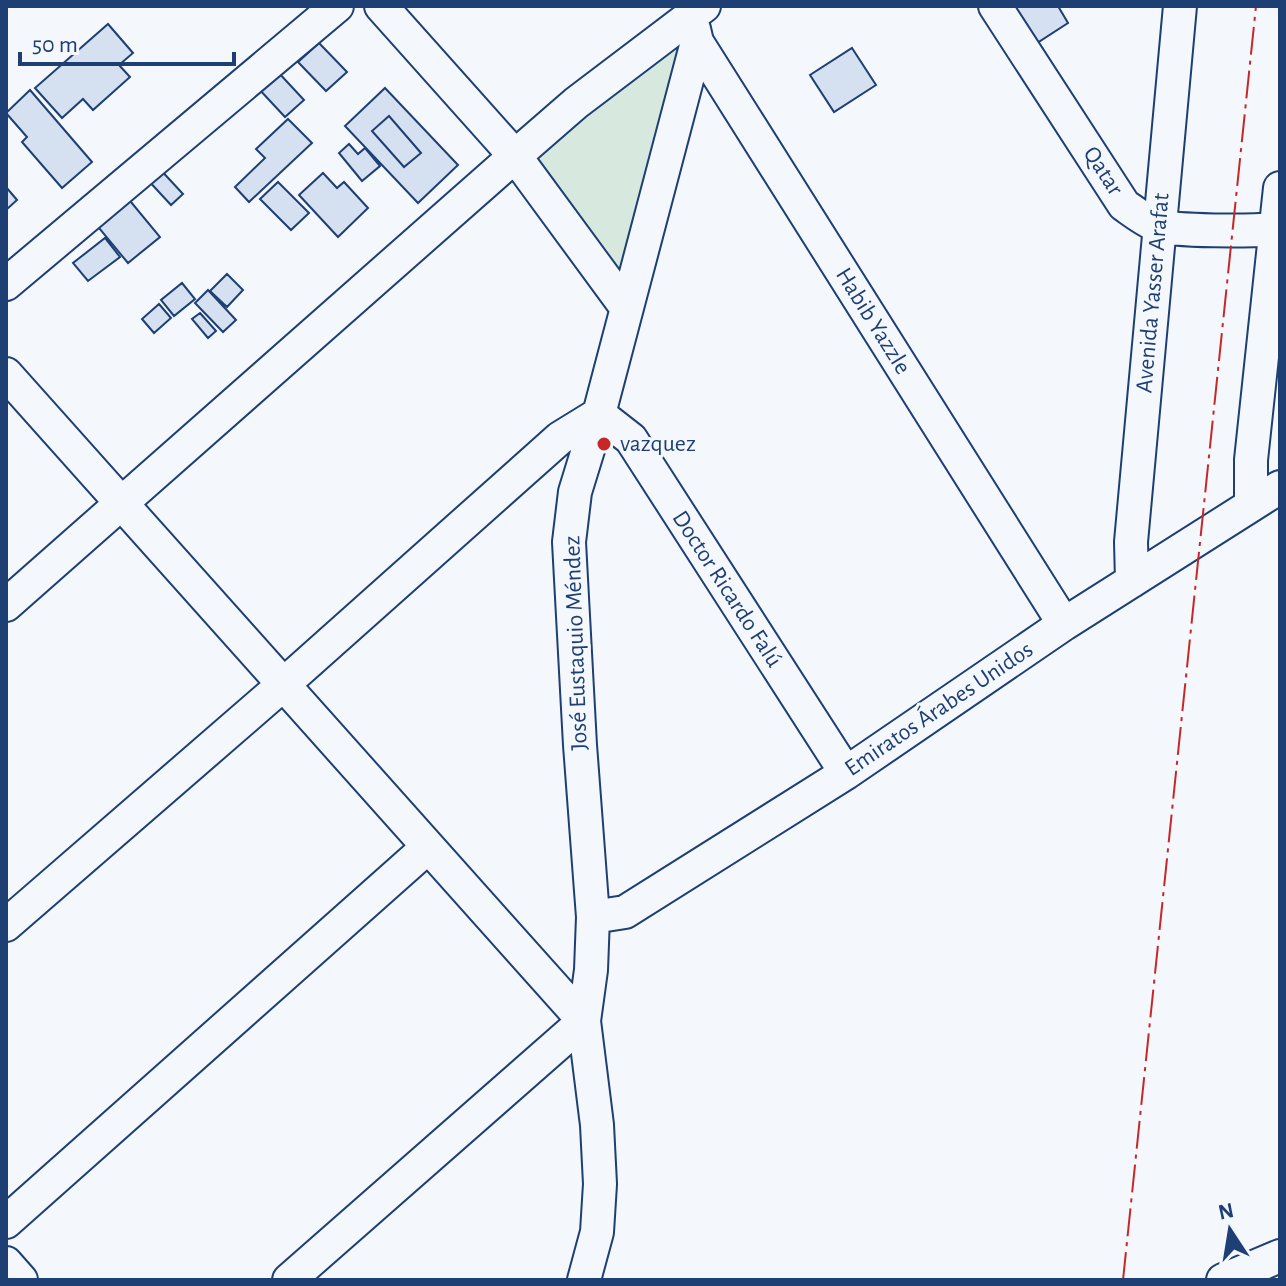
<svg xmlns="http://www.w3.org/2000/svg" width="1286" height="1286" viewBox="0 0 1286 1286" font-family="'Alegreya Sans',sans-serif">
  <style>
    .green { fill: #d7e8df; stroke: #687fa3; stroke-width: 2 }
    .building { fill: #d5e0f0; stroke: #1d3f73; stroke-width: 2 }
    .lines { fill: none; stroke-linecap: round; stroke-linejoin: round }
    .minor-casing { stroke: #1d3f73; stroke-width: 36 }
    .minor { stroke: #f4f7fb; stroke-width: 32 }
    .power { stroke: #c62828; stroke-width: 2; stroke-dasharray: 28 6 4 6; stroke-linecap: butt }
    .poi-dot { fill: #c62828; stroke: #f4f7fb; stroke-width: 3 }
    .labels { text-anchor: middle; dominant-baseline: central; stroke-width: 6; stroke-linejoin: round; paint-order: stroke }
    .street-label { font-size: 24px; fill: #1d3f73; stroke: #f4f7fb }
    .poi-label { font-size: 24px; fill: #1d3f73; stroke: #f4f7fb; text-anchor: start }
  </style>
  <rect width="100%" height="100%" fill="#f4f7fb"/>
  <path class="green" d="M690,17L626,301L519,157Z"/>
  <path class="building" d="M1013,6H1058L1068,23L1037,43Z
    M108,24L133,53L119,65L130,77L93,110L83,99L62,118L35,88Z
    M319,43L347,72L326,91L298,62Z
    M852,48L876,85L834,112L810,75Z
    M277,71L304,100L285,117L258,88Z
    M385,88L458,165L418,203L345,126Z
    M30,90L92,162L62,188L22,142L27,137L6,113Z
    M389,116L421,153L404,167L372,131Z
    M288,119L312,143L249,202L235,187L265,158L256,149Z
    M349,144L358,154L365,148L380,166L362,181L339,153Z
    M158,167L183,194L171,205L146,178Z
    M323,173L337,188L344,182L368,208L338,237L299,195Z
    M278,182L309,213L291,230L260,199Z
    M6,187L17,200L6,210Z
    M126,196L160,237L128,263L94,222Z
    M105,238L120,257L88,281L73,263Z
    M227,274L243,290L227,307L210,291Z
    M182,283L195,299L174,316L161,300Z
    M208,290L236,320L223,332L195,303Z
    M159,304L171,318L154,333L142,319Z
    M200,313L216,331L208,338L192,319Z"/>
  <g class="lines">
    <g class="minor-casing">
      <path id="minor" d="M381,6L515,156L626,307
        M995,6L1124,205C1134,212 1144,220 1156,225C1175,232 1253,231 1275,229
        M694,29L697,42L1064,624
        M6,284L337,6
        M6,374L584,1021
        M1251,504V460L1280,188
        M1132,581L1131,542L1180,6
        M6,605L515,156L576,103L704,6
        M593,917L625,912L846,773L1064,624L1280,487
        M6,925L284,684L560,438L599,414L631,439L846,773
        M6,1222L428,847
        M6,1263L21,1280
        M289,1280L584,1021
        M584,1280L597,1232L600,1184L597,1125L584,1021L591,970L593,917L580,745L569,542L575,492L599,414L697,42
        M1223,1280L1280,1256"/>
    </g>
    <use href="#minor" class="minor"/>
    <path class="power" d="M1123,1280L1256,6"/>
  </g>
  <circle class="poi-dot" cx="604" cy="444" r="8"/>
  <g class="labels">
    <g class="street-label">
      <text transform="translate(1103 171) rotate(57)">Qatar</text>
      <text transform="translate(1153 293) rotate(-85)">Avenida Yasser Arafat</text>
      <text transform="translate(873 321) rotate(58)">Habib Yazzle</text>
      <text transform="translate(727 589) rotate(57)">Doctor Ricardo Falú</text>
      <text transform="translate(576 643) rotate(-92)">José Eustaquio Méndez</text>
      <text transform="translate(939 709) rotate(-34)">Emiratos Árabes Unidos</text>
    </g>
    <g class="poi-label">
      <text x="620" y="444">vazquez</text>
    </g>
  </g>
  <rect width="1286" height="1286" fill="none" stroke="#1d3f73" stroke-width="16"/>
  <g transform="translate(1230 1230) rotate(348)" stroke="#f4f7fb" stroke-width="6" paint-order="stroke">
  <path d="M0-6L14 30L0 20L-14 30Z" fill="#1d3f73"/>
  <text y="-12" font-size="22" font-weight="bold" text-anchor="middle" fill="#1d3f73">N</text>
  </g>
  <path d="M20 52v12h214v-12" fill="none" stroke="#1d3f73" stroke-width="4"/>
  <text x="32" y="52" font-size="24" fill="#1d3f73" stroke="#f4f7fb" stroke-width="6" paint-order="stroke">50 m</text>
</svg>
